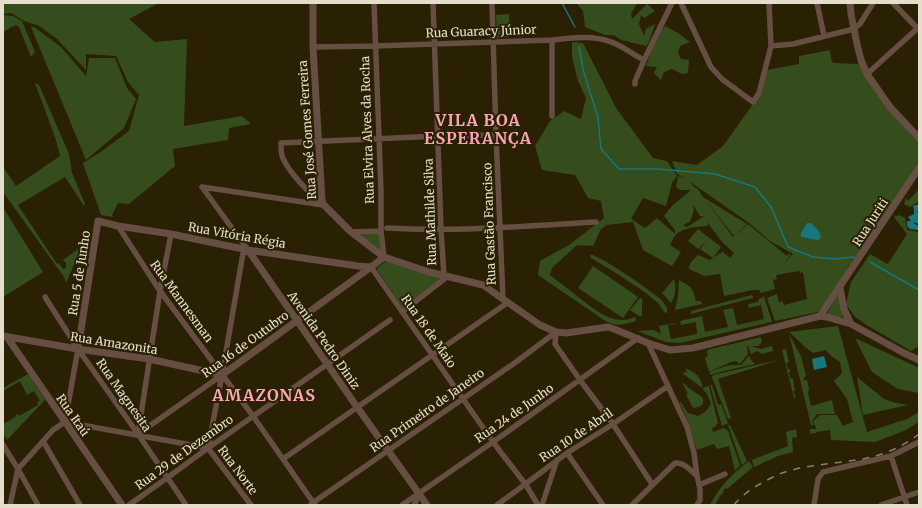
<svg xmlns="http://www.w3.org/2000/svg" width="922" height="508" viewBox="0 0 922 508" font-family="Merriweather,serif">
  <style>
    .green { fill: #354d1c; fill-rule: evenodd }
    .water { fill: #16777c }
    .lines { fill: none; stroke-linecap: round; stroke-linejoin: round }
    .stream { stroke: #16777c; stroke-width: 1.5 }
    .minor { stroke: #664e43; stroke-width: 5.5 }
    .tertiary { stroke: #664e43; stroke-width: 7 }
    .rail { stroke: #898069; stroke-width: 1.5; stroke-dasharray: 7 7; stroke-linecap: butt }
    .labels { text-anchor: middle; dominant-baseline: central; stroke-width: 4; stroke-linejoin: round; paint-order: stroke }
    .street-label { font-size: 12px; fill: #e5decd; stroke: #2a2003 }
    .district-label { font-size: 16px; font-weight: bold; letter-spacing: 1px; fill: #f8a5b8; stroke: #2a2003 }
  </style>
  <rect width="100%" height="100%" fill="#2a2003"/>
  <path class="green" d="M3,3H159L129,19L155,42L187,39L184,126L242,116L251,124L229,128L228,140L173,149L175,166L129,204L118,203L112,215L114,217L101,215L83,163L102,151L129,131L139,95L128,82L116,56L86,54V70L56,38L39,26L24,21L11,13L3,14Z
    M578,3H636V5L631,14L632,19L647,4L655,11L644,18L641,15L639,24L644,36L646,29L655,24L649,42L646,46L621,40L614,35H605L585,27L583,11L577,4Z
    M509,14L510,37L497,38L496,15Z
    M3,15L13,16L22,21L35,52L31,57L19,27L16,25L9,28V29L3,32Z
    M665,26L678,33L690,42L680,46L678,53L681,59L689,60L688,73L682,74L672,69L664,72L661,80L654,73L657,67L646,66L656,37Z
    M31,27H34L61,47L86,76L89,58H115L127,88L136,99L124,128L86,160Z
    M572,42L583,43L616,108L653,158L667,161L677,176L672,183L666,206L643,198L631,219L645,228L657,218L675,234V230L664,216L672,206L691,190H680L676,187L678,176L684,178L677,174L672,161L697,165L723,146L761,93L767,70L799,64V56L830,50L831,59L833,63L860,64L919,141V164L851,265H847L849,266V267L824,306L818,312L775,321L767,298L777,294L779,303L782,301L784,305L807,299L803,272L800,273L799,271L776,275L777,279L773,280L775,289L761,293L759,290H753L724,296L720,274L704,276L689,269C689,263 694,259 698,255L710,260L720,253L721,254L722,251L730,258L734,253L723,243L707,222L708,226C697,227 681,227 674,237C673,239 671,243 670,245L681,252L672,266L643,250L633,222L607,225L601,229L593,246L577,245L552,268L550,275C559,282 568,289 577,296C594,309 613,327 635,317L636,321C625,324 618,327 607,322L538,275L540,261L569,245L604,218L601,201L588,198L575,175L542,170L535,146L550,121L564,111L581,119L586,98L578,81L572,57ZM689,181L749,223L770,241L793,254L782,266L791,255L789,254L787,256L748,224L737,238L747,225L733,237L704,198L734,236L747,224L703,197L698,189L694,187ZM693,205L700,216H704L687,227L683,225L690,222L694,210Z
    M35,83L39,85L69,154L72,173L85,204L84,206L65,177L18,205L57,264L59,263L63,269L66,268V263L63,260L81,247L79,243L86,238L88,234L89,237L82,246L66,283L64,277L3,192V167L16,186L60,156L56,140Z
    M919,189V204L918,202L910,207L904,204L906,198L908,201Z
    M3,207L43,272L3,297Z
    M899,215L905,218L907,230L919,232V346L911,351L865,324L854,316L846,304L851,282L870,254L888,264L907,234L894,217Z
    M698,229L721,247L713,258L700,249L707,240L698,249L688,241Z
    M379,232L382,252L358,235Z
    M591,255H593L605,261L632,278L659,298L663,302L667,308V313L664,312L659,304L646,293L619,275L591,258L590,256Z
    M388,260L443,277L403,308L377,270L378,267Z
    M593,266L638,297L623,318L578,288Z
    M674,279C676,287 676,296 671,303L662,293Z
    M679,280C692,287 693,288 696,301H700L702,302V304L675,310L678,296Z
    M752,295L753,298L691,314V311Z
    M838,295L844,318L826,315Z
    M764,296L772,322L680,343L666,342L637,331L653,330L661,334L659,326L675,323V324L668,325L671,339L697,334L696,322L681,325L680,321L702,316L705,332L728,327L723,310L733,308L737,325L764,319L761,305L749,308L748,304L758,302L759,299Z
    M640,298L643,299L642,304V316H639L630,310Z
    M838,326L867,432L907,419L919,412V422L904,431L875,442L831,440L830,430L816,432V433L810,434V429H816L817,430L813,421L820,415H837L843,426L853,422L847,399L834,381L842,373L840,362L830,355L826,350L813,353L805,347L789,332Z
    M789,334L801,356L806,376L804,378V380H807L809,389L808,393L811,406L832,400L835,414H817L812,421L814,425H811Z
    M761,337L762,342L758,346H750L761,349L772,346L773,351L762,354L757,351L751,354L748,346L747,345L748,354L740,364L736,361L731,362L709,372L705,358L708,356L707,350Z
    M855,338L919,368V393L898,389L872,372Z
    M786,349L789,362L786,363L788,369H790V372H789L790,378L793,379L795,391H793L796,397L794,398L782,350Z
    M749,356L752,361L755,364L724,371L710,375V372C720,368 730,364 741,365Z
    M782,359L718,379L731,418L728,419L712,377L713,375Z
    M685,368C695,373 699,374 703,386L701,387L682,373L687,372Z
    M28,374L45,400L7,440L3,433V424L15,417L16,415L18,414L19,416L38,405L37,402L40,401L34,391L27,395L20,381L3,391V388Z
    M857,377L884,399L896,403L908,405L863,415Z
    M682,382L690,389L702,397L703,400V404L699,407L693,408L686,395L688,394Z
    M710,385H712L718,405L721,404L728,423L722,426Z
    M709,386L718,423L715,427L712,428L713,432L724,428L728,431L740,465L735,471L729,446L717,449L714,444L697,450L684,412L679,402L680,401L688,413L698,416L705,412L711,404L707,394L702,388Z
    M728,425H730L747,461L742,465Z
    M796,429L797,437L792,438L793,452L778,456L754,467L752,460L788,446L786,432Z
    M749,461L753,467L727,489L726,488L723,490L724,492L720,496L715,505H710C719,487 733,473 749,461Z"/>
  <path class="water" d="M916,205H919V211H917L919,216V224L913,222L915,224L919,226L918,230L910,229L907,226V221H911L908,217L914,214V210L913,206Z
    M807,223H811L818,230L821,237L818,240L801,237V233Z
    M824,356L827,367L814,370L812,359Z"/>
  <g class="lines">
    <path class="stream" d="M562,3L575,27
      M579,47L583,69L598,118L601,149L619,169H658L715,174L755,187L771,207L788,247L813,257L835,259L854,257
      M870,262L919,290"/>
    <path class="minor" d="M374,3L381,191V231L384,257
      M433,3L441,229L444,276
      M492,3L496,135L503,299
      M681,3L711,67L722,79L753,102L759,93L771,46L769,3
      M817,3L824,36
      M893,3L919,30
      M771,46L793,44L854,29L860,24L873,3
      M313,47L375,46L552,40C572,38 592,35 611,42C621,45 634,55 644,60
      M867,74L919,27
      M635,84V81L646,56L672,3
      M552,116V40
      M202,187L248,250L243,254L242,259L222,375L208,448
      M202,187L323,205
      M323,205C310,194 288,172 282,156C281,152 281,148 281,143L439,136L496,135
      M118,226L160,291L253,416L315,505
      M387,228C457,232 527,226 596,222
      M351,232L381,231
      M371,267L493,442L526,485L538,505
      M45,297L78,349L138,434L186,505
      M402,312L448,276
      M556,332L555,344L580,380L613,424L652,484
      M648,343L687,427L694,453L697,476L700,489V500L697,505
      M65,422L208,448
      M65,422L78,349
      M138,434L160,291L171,234
      M138,434L222,375
      M43,441L80,505
      M3,445L18,469L38,505
      M208,448L251,505
      M567,453L603,505
      M891,456L907,505
      M283,459L507,303
      M699,485L725,474
      M311,504L516,362L556,332
      M10,505L18,469L53,430L65,422
      M129,505L167,478L208,448L390,320
      M402,505L493,442L638,338
      M414,505L419,494
      M497,505L567,453L613,424L668,386
      M542,505L557,460
      M632,505L675,463C684,462 690,470 697,476
      M814,505L818,479L823,472L891,456L919,442
      M881,505L919,492"/>
    <path class="tertiary" d="M313,3V47L322,201L324,205L351,232L384,257L429,272L483,285L540,325L556,332L566,333L608,327L614,329L648,343L670,350L693,348L820,316L827,317L851,324L904,353L919,360
      M850,3L851,14L857,44L861,60L867,74L890,107L919,138
      M248,250L357,407L427,505
      M840,288L844,309L851,324
      M820,316L919,168
      M3,336L78,349L149,359L222,375L371,267L384,257
      M7,337L122,505
      M78,349L98,221L118,226L171,234L248,250L358,266L371,267"/>
    <path class="rail" d="M734,505C741,496 751,489 760,484C767,480 775,476 782,473C817,461 856,465 890,451C900,447 910,441 919,434"/>
  </g>
  <g class="labels">
    <g class="street-label">
      <text transform="translate(481 31) rotate(-2)">Rua Guaracy Júnior</text>
      <text transform="translate(307 130) rotate(-94)">Rua José Gomes Ferreira</text>
      <text transform="translate(367 130) rotate(-92)">Rua Elvira Alves da Rocha</text>
      <text transform="translate(430 212) rotate(-92)">Rua Mathilde Silva</text>
      <text transform="translate(870 222) rotate(-57)">Rua Juriti</text>
      <text transform="translate(489 224) rotate(-92)">Rua Gastão Francisco</text>
      <text transform="translate(237 235) rotate(10)">Rua Vitória Régia</text>
      <text transform="translate(79 273) rotate(-81)">Rua 5 de Junho</text>
      <text transform="translate(182 301) rotate(54)">Rua Mannesman</text>
      <text transform="translate(429 331) rotate(55)">Rua 18 de Maio</text>
      <text transform="translate(324 340) rotate(55)">Avenida Pedro Diniz</text>
      <text transform="translate(114 343) rotate(9)">Rua Amazonita</text>
      <text transform="translate(245 344) rotate(-36)">Rua 16 de Outubro</text>
      <text transform="translate(124 395) rotate(55)">Rua Magnesita</text>
      <text transform="translate(427 410) rotate(-35)">Rua Primeiro de Janeiro</text>
      <text transform="translate(514 413) rotate(-35)">Rua 24 de Junho</text>
      <text transform="translate(73 415) rotate(55)">Rua Itaú</text>
      <text transform="translate(576 435) rotate(-34)">Rua 10 de Abril</text>
      <text transform="translate(184 452) rotate(-36)">Rua 29 de Dezembro</text>
      <text transform="translate(238 470) rotate(53)">Rua Norte</text>
    </g>
    <g class="district-label">
      <text x="478" y="120">VILA BOA<tspan x="478" dy="18">ESPERANÇA</tspan></text>
      <text x="264" y="395">AMAZONAS</text>
    </g>
  </g>
  <rect width="922" height="508" fill="none" stroke="#e5decd" stroke-width="8"/>
</svg>
